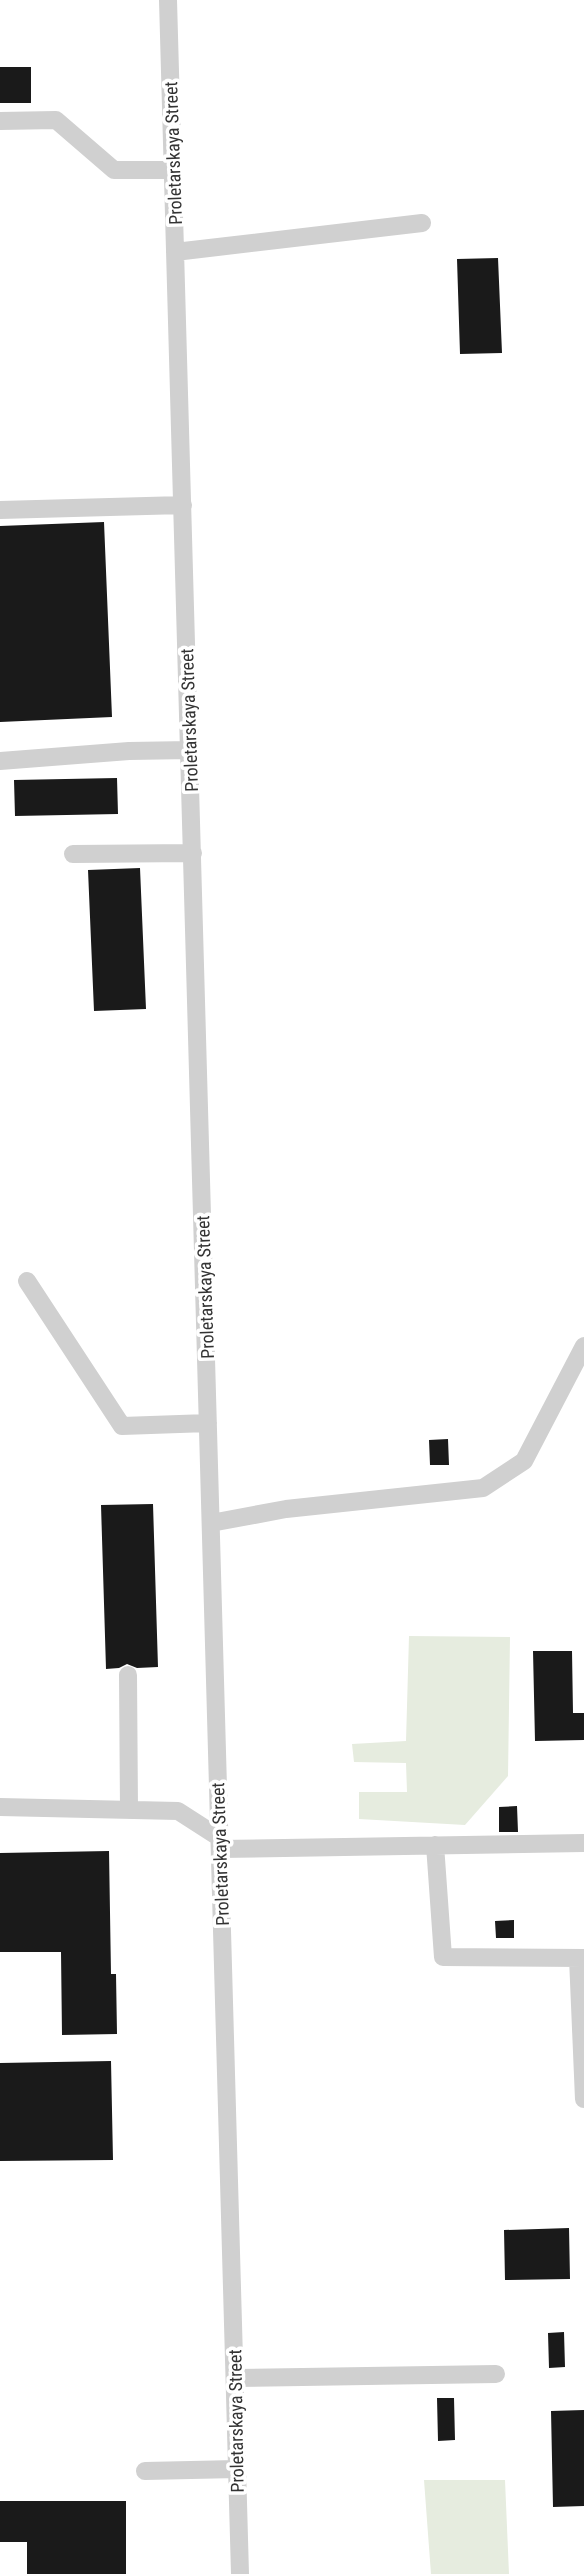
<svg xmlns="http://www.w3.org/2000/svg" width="584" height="2574" viewBox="0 0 584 2574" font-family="'Roboto Condensed',sans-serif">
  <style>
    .green { fill: #e6ecdf }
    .building { fill: #1a1a1a }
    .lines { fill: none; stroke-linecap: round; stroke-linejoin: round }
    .minor { stroke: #d0d0d0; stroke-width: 18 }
    .labels { text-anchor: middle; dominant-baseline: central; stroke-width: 7; stroke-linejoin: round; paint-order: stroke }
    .street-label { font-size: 18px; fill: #333; stroke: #fff }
  </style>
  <rect width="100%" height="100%" fill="#fff"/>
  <path class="green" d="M409,1636L510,1637L508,1776L465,1825L359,1819V1792H407L406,1763L354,1762L352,1744L406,1741Z
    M424,2480H505L509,2574H431Z"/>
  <path class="building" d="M0,67H31V103H0Z
    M498,258L502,353L460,354L457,259Z
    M104,522L112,717L0,722V526Z
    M117,778L118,814L15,816L14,780Z
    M140,868L146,1009L94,1011L88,870Z
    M448,1439L449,1465H430L429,1440Z
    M153,1504L158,1667L137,1668L127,1664L119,1668L106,1669L101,1505Z
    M533,1651H572L573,1713H584V1740L535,1741Z
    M517,1806L518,1832H499V1807Z
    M109,1851L111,1974H116L117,2034L62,2035L61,1952H0V1853Z
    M514,1920V1938H496L495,1921Z
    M111,2061L113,2160L0,2161V2063Z
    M569,2228L570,2279L505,2280L504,2230Z
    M564,2332L565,2367L549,2368L548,2333Z
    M437,2398H454L455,2440L438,2441Z
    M584,2410V2506L553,2507L551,2411Z
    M0,2501H126V2574H27V2542H0Z"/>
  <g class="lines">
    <path class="minor" d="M168,0L240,2574
      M0,121L56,120L114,170H173
      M175,252L422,223
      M0,510L183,505
      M0,761L129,751L190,750
      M73,854L193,853
      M27,1281L122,1426L208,1423
      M211,1523L286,1509L483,1488L524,1461L584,1346
      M128,1675L129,1810
      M0,1807L178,1811L220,1838
      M435,1845L443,1957L584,1958
      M220,1849L584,1843
      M578,1958L584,2099
      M235,2378L496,2374
      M145,2471L237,2469"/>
  </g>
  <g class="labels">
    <g class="street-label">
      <text transform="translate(173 153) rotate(-92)">Proletarskaya Street</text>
      <text transform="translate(189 720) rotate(-92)">Proletarskaya Street</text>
      <text transform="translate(205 1287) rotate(-92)">Proletarskaya Street</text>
      <text transform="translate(220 1854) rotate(-92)">Proletarskaya Street</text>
      <text transform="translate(236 2421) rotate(-91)">Proletarskaya Street</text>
    </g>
  </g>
</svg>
